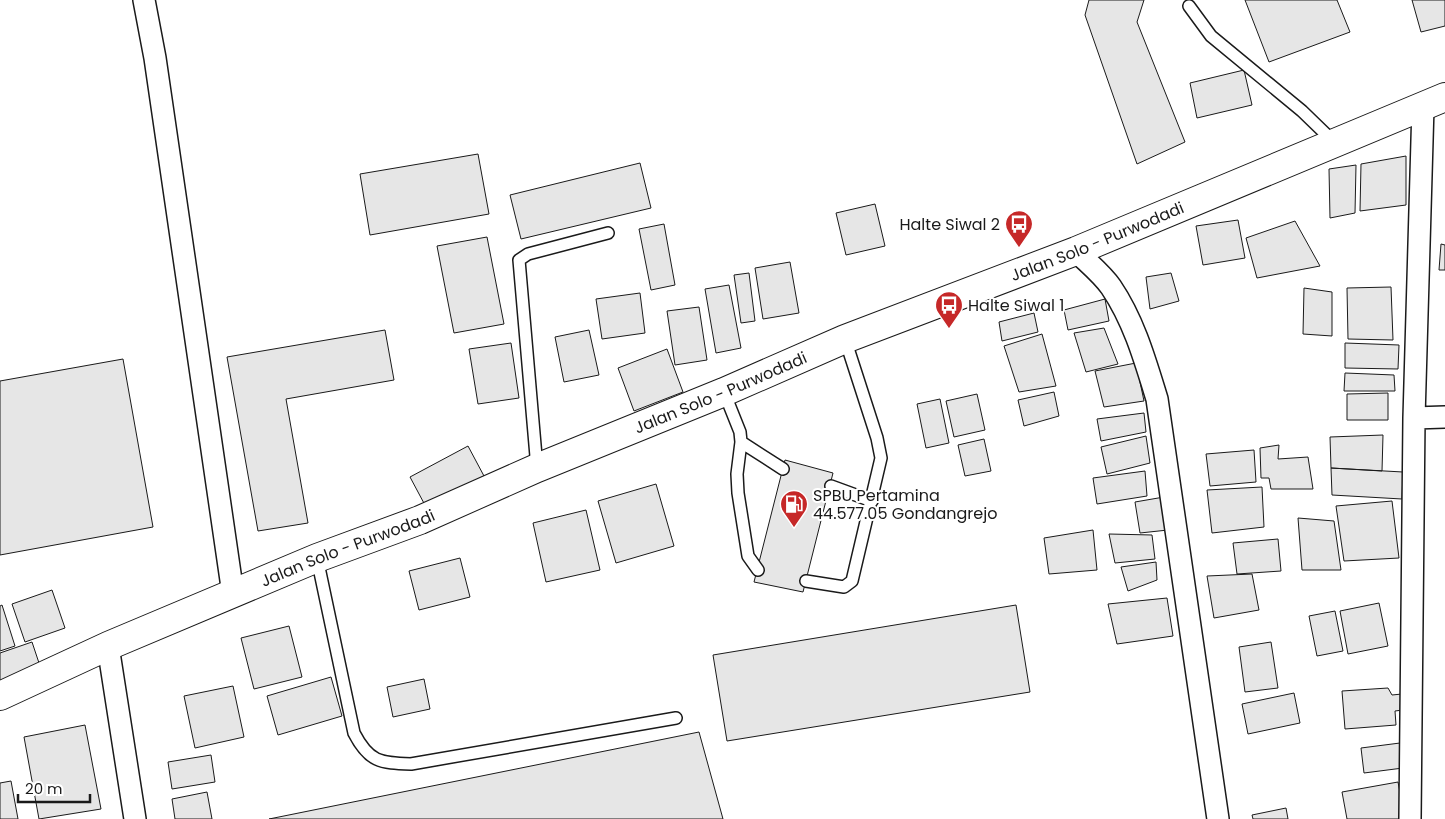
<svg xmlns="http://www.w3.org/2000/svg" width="1445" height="819" viewBox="0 0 1445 819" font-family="Poppins,sans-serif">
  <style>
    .building { fill: #e6e6e6; stroke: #1a1a1a }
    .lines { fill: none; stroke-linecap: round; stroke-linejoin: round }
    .service-casing { stroke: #1a1a1a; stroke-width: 14 }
    .minor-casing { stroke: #1a1a1a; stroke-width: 24 }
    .primary-casing { stroke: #1a1a1a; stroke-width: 30 }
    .service { stroke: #fff; stroke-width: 11 }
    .minor { stroke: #fff; stroke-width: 21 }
    .primary { stroke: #fff; stroke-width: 28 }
    .labels { text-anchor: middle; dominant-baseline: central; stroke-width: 4; stroke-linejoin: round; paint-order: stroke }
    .poi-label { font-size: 16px; fill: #1a1a1a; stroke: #fff; text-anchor: start }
    .street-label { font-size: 16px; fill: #1a1a1a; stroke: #fff }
  </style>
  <rect width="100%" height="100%" fill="#fff"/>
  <path class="building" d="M1089,0H1144L1137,22L1185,142L1137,164L1085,15Z
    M1245,0H1337L1350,32L1269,62Z
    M1412,0H1445V26L1421,32Z
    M1244,70L1252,105L1197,118L1190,83Z
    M478,154L489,214L370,235L360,174Z
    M1406,156V205L1360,211L1361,164Z
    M640,163L651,208L521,239L510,195Z
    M1356,165L1355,213L1330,218L1329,169Z
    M875,204L885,246L846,255L836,213Z
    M1238,220L1245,258L1203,265L1196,226Z
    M1295,221L1320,266L1257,278L1246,238Z
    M664,224L675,285L651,290L639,229Z
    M487,237L504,324L454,333L437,246Z
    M1441,244L1445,245V270H1439Z
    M790,262L799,313L763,319L755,268Z
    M749,273L755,321L741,323L734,275Z
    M1171,273L1179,301L1150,309L1146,277Z
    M729,285L741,348L716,353L705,289Z
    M1391,287L1393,340L1348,339L1347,288Z
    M1304,288L1332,292V336L1303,334Z
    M640,293L645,333L602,339L596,299Z
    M1105,299L1109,321L1068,330L1064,310Z
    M699,307L707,360L675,365L667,311Z
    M1034,313L1038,332L1002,341L999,322Z
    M1104,328L1118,364L1086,372L1074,333Z
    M385,330L394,380L286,399L308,523L258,531L227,357Z
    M589,330L599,375L564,382L555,337Z
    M1042,334L1056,386L1019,392L1004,346Z
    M511,343L519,398L478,404L469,349Z
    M1345,343L1399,345L1398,369L1345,368Z
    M667,349L683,392L634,411L618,368Z
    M123,359L153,527L0,555V381Z
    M1136,363L1144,401L1104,407L1095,371Z
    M1345,373L1394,375L1395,391H1344Z
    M1054,392L1059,416L1024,426L1018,400Z
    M1388,393V420H1347V394Z
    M977,394L985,430L954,437L946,401Z
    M940,399L949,443L926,448L917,404Z
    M1144,413L1146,432L1101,441L1097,419Z
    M1383,435L1382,471L1331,468L1330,437Z
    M1146,436L1150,463L1107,474L1101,447Z
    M984,439L991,471L965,476L958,445Z
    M1279,445L1278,459L1308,457L1313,489H1271L1269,478H1261L1260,448Z
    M468,446L484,476L426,507L410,477Z
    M1254,450L1256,482L1210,486L1206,454Z
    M785,460L833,473L803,592L754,582Z
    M1331,468L1403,472L1402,499L1332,495Z
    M1145,471L1147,496L1097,504L1093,478Z
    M656,484L674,546L616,563L598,501Z
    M1262,487L1264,527L1212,533L1207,490Z
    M1164,497L1168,530L1140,533L1135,502Z
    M1392,501L1399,558L1344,561L1336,506Z
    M586,510L600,570L546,582L533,523Z
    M1298,518L1334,521L1341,570H1302Z
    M1093,530L1097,570L1049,574L1044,538Z
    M1109,534L1152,535L1155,559L1115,563Z
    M1278,539L1281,571L1237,574L1233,543Z
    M460,558L470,597L419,610L409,571Z
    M1156,562L1157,580L1128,591L1121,567Z
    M1252,574L1259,610L1214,618L1207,576Z
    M52,590L65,628L25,642L12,604Z
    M1167,598L1173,636L1117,644L1108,604Z
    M1379,603L1388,646L1348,654L1340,611Z
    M2,605L15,646L0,651V606Z
    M1016,605L1030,692L727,741L713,655Z
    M1335,611L1343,651L1317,656L1309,616Z
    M289,626L302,677L254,689L241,638Z
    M32,642L42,672L0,688V653Z
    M1271,642L1278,688L1245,692L1239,647Z
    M331,677L342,716L278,735L267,696Z
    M424,679L430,709L393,717L387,687Z
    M233,686L244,737L195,748L184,696Z
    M1388,688L1392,695L1402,694L1403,710L1395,711L1396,725L1345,729L1342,691Z
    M1294,693L1300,723L1248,734L1242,704Z
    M85,725L101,809L39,819L24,737Z
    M699,732L723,819H269Z
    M1400,743L1403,768L1364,773L1361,748Z
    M211,755L215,782L172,789L168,762Z
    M11,781L18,819H0V783Z
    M1398,782L1405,819H1347L1342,792Z
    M207,792L212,819H175L172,799Z
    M1286,808L1288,819H1253L1252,815Z"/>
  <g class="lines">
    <g class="service-casing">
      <path id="service" d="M1189,6L1211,36L1302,111L1335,143
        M724,392L740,432L741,442L737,474L738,493L748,556L758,570
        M741,442L783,469
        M537,468L519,260L528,254L608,233
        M831,486L872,501
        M317,558L354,733C369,762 380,763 411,764L676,718
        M806,581L844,587L852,581L881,458L877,438L845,339"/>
    </g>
    <g class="minor-casing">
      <path id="minor" d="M144,0L155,58L233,594
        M1076,251C1087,262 1102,274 1111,287C1134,321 1145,360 1157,399L1218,819
        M1414,418L1445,417
        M108,646L135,819
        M1410,819L1414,418L1423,106"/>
    </g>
    <g class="primary-casing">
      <g id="primary">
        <path id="s1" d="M0,696L108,646L317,558L420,520L537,468L724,392L845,339L1076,251L1445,97"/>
      </g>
    </g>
    <use href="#service" class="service"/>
    <use href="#minor" class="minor"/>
    <use href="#primary" class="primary"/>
  </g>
  <defs>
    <g id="bus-pin" transform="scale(1.4375)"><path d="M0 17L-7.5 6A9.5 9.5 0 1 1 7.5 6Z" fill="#c62828" stroke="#fff"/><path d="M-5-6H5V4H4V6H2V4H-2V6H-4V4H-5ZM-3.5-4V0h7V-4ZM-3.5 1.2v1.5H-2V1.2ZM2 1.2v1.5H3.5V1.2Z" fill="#fff"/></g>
    <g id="fuel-pin" transform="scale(1.4375)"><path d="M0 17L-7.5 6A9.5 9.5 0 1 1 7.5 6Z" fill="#c62828" stroke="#fff"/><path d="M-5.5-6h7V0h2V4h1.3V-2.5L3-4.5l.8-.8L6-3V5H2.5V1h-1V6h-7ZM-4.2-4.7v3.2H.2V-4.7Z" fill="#fff"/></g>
  </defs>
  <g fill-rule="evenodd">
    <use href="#bus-pin" x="1019" y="224"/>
    <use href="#bus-pin" x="949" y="305"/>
    <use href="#fuel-pin" x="794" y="504"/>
  </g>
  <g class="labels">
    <g class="poi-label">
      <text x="1000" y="224" text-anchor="end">Halte Siwal 2</text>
      <text x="968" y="305">Halte Siwal 1</text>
      <text x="813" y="495">SPBU Pertamina<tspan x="813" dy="18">44.577.05 Gondangrejo</tspan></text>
    </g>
    <g class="street-label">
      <text stroke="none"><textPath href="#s1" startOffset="1188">Jalan Solo - Purwodadi</textPath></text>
      <text stroke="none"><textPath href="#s1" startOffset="782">Jalan Solo - Purwodadi</textPath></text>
      <text stroke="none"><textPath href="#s1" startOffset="378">Jalan Solo - Purwodadi</textPath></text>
    </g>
  </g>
  <path d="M18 794v8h72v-8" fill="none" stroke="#1a1a1a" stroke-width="2.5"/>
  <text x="25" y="794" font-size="15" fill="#1a1a1a" stroke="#ffffff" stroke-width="4" paint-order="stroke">20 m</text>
</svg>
